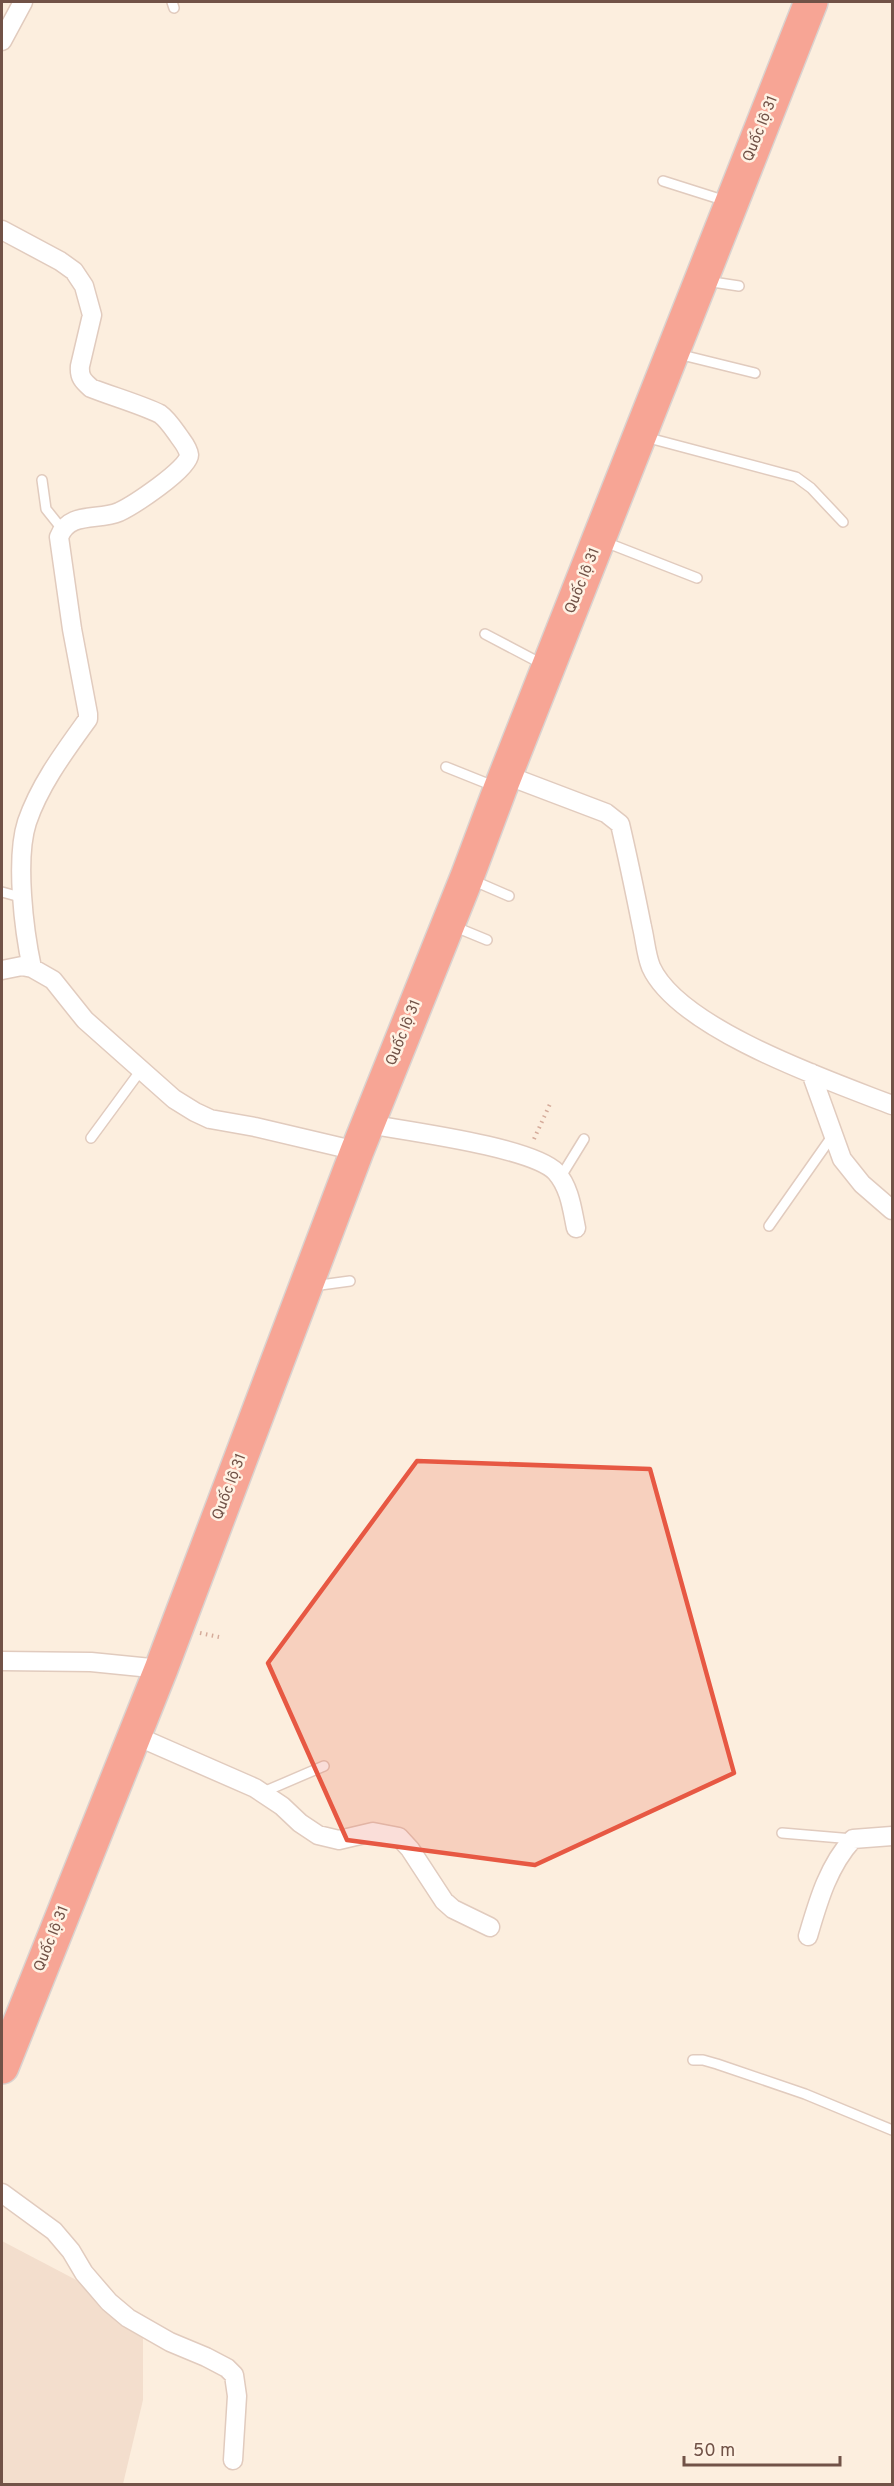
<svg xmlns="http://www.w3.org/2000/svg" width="894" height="2486" viewBox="0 0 894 2486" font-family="Overpass,sans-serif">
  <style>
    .residential { fill: #f3decd }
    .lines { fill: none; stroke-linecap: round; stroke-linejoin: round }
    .lane-casing { stroke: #e1cbbe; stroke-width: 12 }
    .street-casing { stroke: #e1cbbe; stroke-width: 21 }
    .highway-casing { stroke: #dad2cf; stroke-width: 36 }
    .path { stroke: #d5ab9a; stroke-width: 4; stroke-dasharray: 1.5 4.5; stroke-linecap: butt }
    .lane { stroke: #fff; stroke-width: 9 }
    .street { stroke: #fff; stroke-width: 18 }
    .highway { stroke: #f7a595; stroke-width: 33 }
    .marked { fill: #e75843; fill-opacity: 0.2; stroke: #e75843; stroke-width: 4.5; stroke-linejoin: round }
    .labels { text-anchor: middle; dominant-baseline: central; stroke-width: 5; stroke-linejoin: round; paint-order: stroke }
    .street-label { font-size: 15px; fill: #715247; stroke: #fff2e4 }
  </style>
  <rect width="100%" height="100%" fill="#fceede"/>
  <path class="residential" d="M2,2241L143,2315V2400L123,2484H2Z"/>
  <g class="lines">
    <g class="lane-casing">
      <path id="lane" d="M172,2L174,8
        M663,181L726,201
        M706,281L739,286
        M678,354L755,373
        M645,437L796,477L811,488L843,522
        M42,480L46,509L62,529
        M605,542L697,578
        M485,634L544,665
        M446,767L496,787
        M472,880L509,896
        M2,892L24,898
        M453,926L487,940
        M91,1138L141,1070
        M560,1178L584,1139
        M769,1226L833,1135
        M313,1286L350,1281
        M261,1793L324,1766
        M782,1833L853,1839
        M693,2060H703L717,2064L805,2094L892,2130"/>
    </g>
    <g class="street-casing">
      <path id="street" d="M2,41L23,2
        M2,230L60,261L74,271L84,286L92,315L80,366C79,377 83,381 91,388C111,396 142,405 160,414C167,419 173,428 178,435C182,441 188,447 189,455C189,469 132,506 119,512C98,521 69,511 59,537L72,629L88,714V719C65,751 40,784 27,822C15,859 24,931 32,968
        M506,775L606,813L620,824C628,858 635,892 642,927C645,939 646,955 651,967C679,1029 830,1081 892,1105
        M2,970L22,966L32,968L53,980L85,1020L174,1099L195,1112L210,1119L255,1127L357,1151
        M811,1073L842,1159L862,1184L892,1210
        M368,1124C406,1131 532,1147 556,1172C570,1188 572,1209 576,1228
        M2,1661L91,1662L161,1669
        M134,1735L255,1788L282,1806L300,1823L318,1835L339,1840L373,1832L399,1837L410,1849L444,1901L453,1909L490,1927
        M808,1936C818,1902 828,1866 853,1839L892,1836
        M2,2193L54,2231L71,2251L84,2273L109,2302L128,2318L170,2342L206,2357L227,2368L234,2375L237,2396L233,2460"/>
    </g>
    <g class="highway-casing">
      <path id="highway" d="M2,2067L161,1669L357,1151L467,877L500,789L811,2"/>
    </g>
    <path class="path" d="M534,1139L550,1104
      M200,1633L219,1637"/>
    <use href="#lane" class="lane"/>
    <use href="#street" class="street"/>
    <use href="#highway" class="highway"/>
  </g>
  <path class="marked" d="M417,1461L650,1469L734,1773L535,1865L347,1840L268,1663Z"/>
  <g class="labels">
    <g class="street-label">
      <text transform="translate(761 129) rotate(-68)">Quốc lộ 31</text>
      <text transform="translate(583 581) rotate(-68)">Quốc lộ 31</text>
      <text transform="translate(404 1033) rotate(-68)">Quốc lộ 31</text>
      <text transform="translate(230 1487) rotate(-69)">Quốc lộ 31</text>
      <text transform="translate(52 1939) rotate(-68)">Quốc lộ 31</text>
    </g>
  </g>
  <rect width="894" height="2486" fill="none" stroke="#715247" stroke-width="6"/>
  <path d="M684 2456v9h156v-9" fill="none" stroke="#715247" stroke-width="3"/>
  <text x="693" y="2456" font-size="18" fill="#715247" stroke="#fff2e4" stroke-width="4.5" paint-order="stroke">50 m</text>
</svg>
